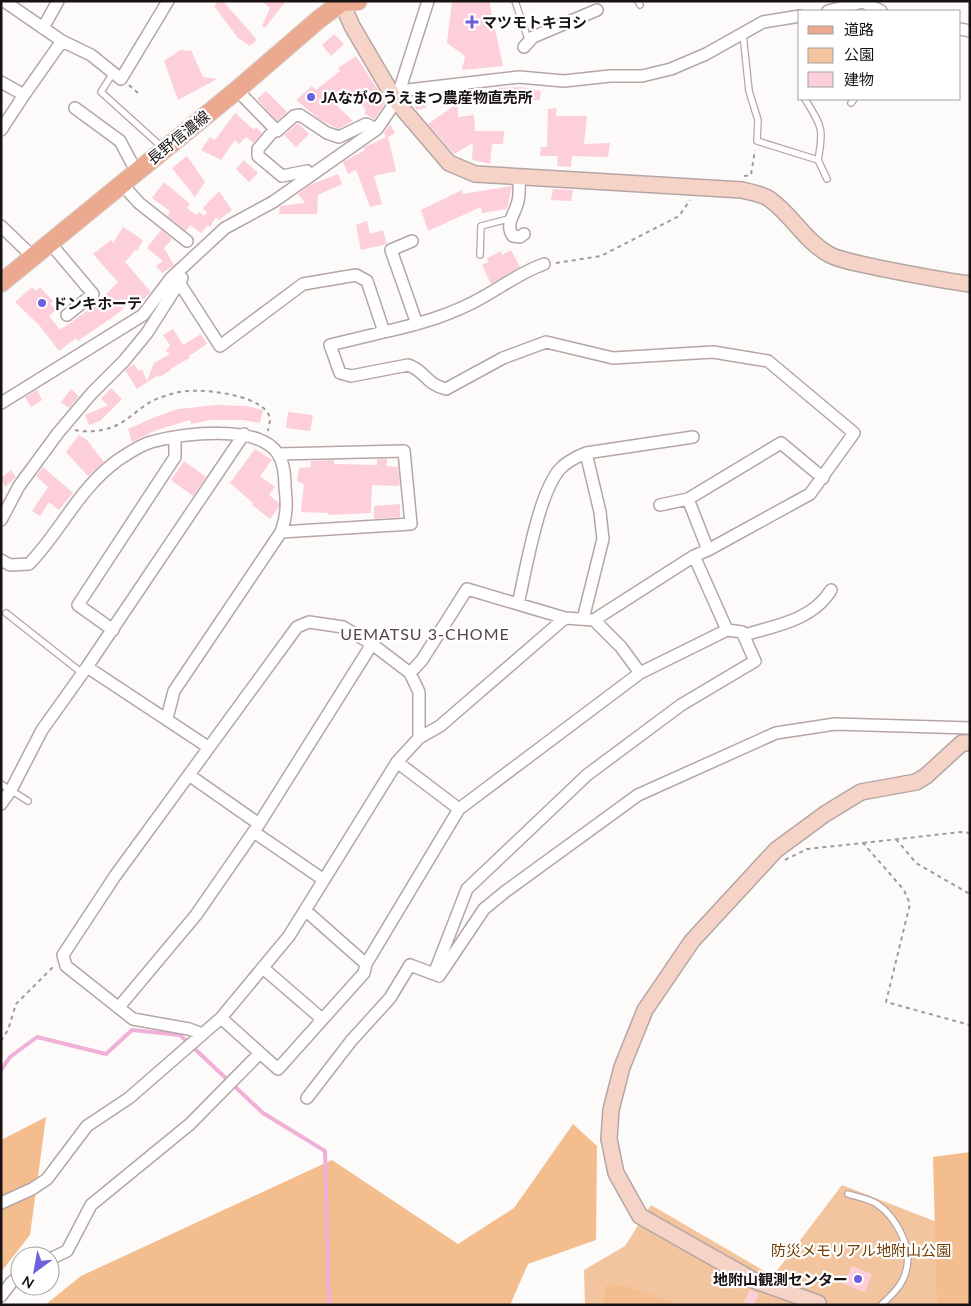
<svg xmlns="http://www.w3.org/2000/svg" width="971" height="1306" viewBox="0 0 971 1306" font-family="Lato,'Noto Sans JP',sans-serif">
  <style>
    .green { fill: #f3c59e }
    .forest { fill: #f4bd8d }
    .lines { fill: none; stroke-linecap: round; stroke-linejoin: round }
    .stream { stroke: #f0b0d7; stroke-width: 4 }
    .building { fill: #fdcfda }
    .lane-casing { stroke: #b5a6a5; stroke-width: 8 }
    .street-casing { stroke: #b5a6a5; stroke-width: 14 }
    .secondary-casing { stroke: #b5a6a5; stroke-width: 18 }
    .primary-casing { stroke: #d5d5d4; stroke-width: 20 }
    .path { stroke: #9e9b9a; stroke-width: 2; stroke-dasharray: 4 4; stroke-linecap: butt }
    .lane { stroke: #fff; stroke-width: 5.5 }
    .street { stroke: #fff; stroke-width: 11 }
    .secondary { stroke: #f5d4c7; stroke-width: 15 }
    .primary { stroke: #ebaa8f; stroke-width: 18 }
    .poi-dot { fill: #6a61db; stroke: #fff; stroke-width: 2 }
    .labels { text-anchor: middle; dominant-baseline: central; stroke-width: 4.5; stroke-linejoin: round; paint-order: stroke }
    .poi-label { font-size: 15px; font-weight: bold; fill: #181312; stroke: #fff; text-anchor: start }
    .street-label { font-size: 15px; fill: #181312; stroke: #fff }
    .park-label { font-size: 15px; fill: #713e02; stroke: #fff }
    .neighbourhood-label { font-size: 16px; letter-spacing: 1px; fill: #534746; stroke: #fff }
  </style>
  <rect width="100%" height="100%" fill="#fdfafa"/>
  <path class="green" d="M842,1185L970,1235V1305H585L584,1270L625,1246L651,1205L773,1276Z"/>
  <path class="forest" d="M46,1117L30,1235L1,1272V1140Z
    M573,1124L597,1146L596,1240L528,1264L510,1305H45L81,1276L332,1160L458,1244L514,1208Z
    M970,1152V1305H937L933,1157Z
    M606,1285H622L681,1305H603Z"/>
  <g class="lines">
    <path class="stream" d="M1,1070L10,1057L37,1037L106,1054L132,1030L180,1035L263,1113L325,1151L329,1305"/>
  </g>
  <path class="building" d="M219,1H223L257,40L250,46L238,38L214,6Z
    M262,1H286L265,28L262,26L270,8Z
    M452,1H489L503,66L462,70L465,56L447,43Z
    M334,34L344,44L331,56L322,45Z
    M182,49L185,51L191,50L203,77L217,79L178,100L164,61Z
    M356,56L380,93L378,95L386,102L374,120L364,113L366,111L355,95L333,102L353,121L338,129L319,119L296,100L312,86L316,90L340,71L338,68Z
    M521,87L541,91L540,100H492L494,88Z
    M266,91L287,112L277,121L257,99Z
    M425,96L426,108L416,110L414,97Z
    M458,103V117L474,115L475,131H504L503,144H492L490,164L472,160L473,143L454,154L428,124Z
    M557,108L556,116H587L584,144L610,143L608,157L572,156L571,167L557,166L558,156H540L541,147H547L548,109Z
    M235,113L254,130L256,127L262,133L253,143L246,137L239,144L235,140L221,160L201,150L210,137L215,140Z
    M298,123L309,134L296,147L284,135Z
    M390,124L395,133L388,137L396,171L374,176L382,204L370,207L356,170L348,174L343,162L365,150L364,147L367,146L386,137L384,133Z
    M187,156L205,182L195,197L172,168Z
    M244,160L258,173L249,182L236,169Z
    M338,174L342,184L318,195L317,214H279L280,206L305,203L298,194L310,185Z
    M164,182L190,204L187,208L196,215L199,212L204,216L207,213L203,208L219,191L232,210L219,220L216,217L210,227L208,225L201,233L190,225L186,231L167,216L170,211L152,198Z
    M512,186L507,209L482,213L481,207L428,231L421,210L462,190L463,194Z
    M553,189L573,190L571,201L551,200Z
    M367,221L370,234L383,230L387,244L361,250L356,225Z
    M123,227L143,240L137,251L135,250L125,262L151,292L134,308L128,303L120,312L78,341L76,338L59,351L39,325L15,302L32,287L36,291L40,287L53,301L50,304L56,309L49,316L60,330L98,303L118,282L93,254L111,240L113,243Z
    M161,230L172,239L164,248L174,265L162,273L156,266L163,261L147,248Z
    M511,250L520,267L491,284L482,265L488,262L487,258L501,251L502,255Z
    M173,329L183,345L201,334L207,344L189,356L190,358L170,369V371L159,377L158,375L137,389L125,370L134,364L139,371L142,369L147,381L154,363L170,354L166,351L170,345L163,335Z
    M111,388L122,399L100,421L89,425L85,415L108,405L101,399Z
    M71,389L79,396L69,408L61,402Z
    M37,390L42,400L31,407L25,397Z
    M217,405L246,406L263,410L260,423L243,420H210L191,424L190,420L154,431L132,442L128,429L155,417L178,409Z
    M288,412L313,415L310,431L286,428Z
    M79,435L87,440L104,462L88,476L66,452Z
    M255,449L272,460L260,476L275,487L269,495L279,503V507L270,519L252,505L253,503L230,483Z
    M377,459H387V466L398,467L400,484L398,486L372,485L371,513L328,515V513L301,512L304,484L297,481L299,468L310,467L311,461L334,460V464L377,465Z
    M184,461L206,477L193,496L171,480Z
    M43,467L73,493L59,510L49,502L40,516L32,511L48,487L36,476Z
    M11,470L16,477L5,487L1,478Z
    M400,504V517L374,519V506Z
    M852,1266L872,1274L865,1292L844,1284Z
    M750,1290L759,1294L753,1305L744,1302Z"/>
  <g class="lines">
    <g class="lane-casing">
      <path id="lane" d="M515,1L529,42
        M638,1L640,5
        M743,34L749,91L758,120L757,141L818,160L827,179
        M113,73L101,92L163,148
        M805,99C822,127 824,128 818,160
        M851,103L854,99
        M480,255L481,226L512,218
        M6,613L82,673
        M1,784L28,801
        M848,1194C857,1197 870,1199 877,1204C896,1217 913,1248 906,1271C903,1285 891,1296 881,1305"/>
    </g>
    <g class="street-casing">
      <path id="street" d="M4,1L62,41L91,55L121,79L168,1
        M828,11L863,2L881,11
        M43,28L58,1
        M960,29L970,31
        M524,47L533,37L597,10
        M1,82L24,95L62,41
        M237,90L277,131L294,116L300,115L327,133L339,137L366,124L377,129
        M399,91L519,77L564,81L610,76H642L671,69L706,54L763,22L800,16
        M75,108L120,141L136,171
        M275,129L258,149V156L282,176L307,171L310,176
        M1,130L24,95
        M519,176C519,184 520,193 518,201C516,213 504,224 513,236L520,237L524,234
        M121,183L139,203L187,241
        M1,226L33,257
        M412,241L391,250L417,324
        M50,243L93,294L67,315
        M180,284L220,346L303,284L356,275L367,281L384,332L330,345L340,373L351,376L408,365C426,371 425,384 446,389L503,358L546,342L613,358L713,352L768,361L854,433L810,494L708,550L688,499L781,443L823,478
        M384,332C419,324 452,315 483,297C503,286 521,272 544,264
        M1,403L143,315L171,278L225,228L273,202L377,129L396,101L428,1
        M278,454L404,451L411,524L281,532
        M660,505L688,499
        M1,520L19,486L58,433L91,394L124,361L147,333L182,278
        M694,556L727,630
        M1,560L10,565L29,564C61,531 79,488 118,460C127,454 141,445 151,442C182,434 258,423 278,454C284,463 285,477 285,487C287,504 287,516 281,532L174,691L167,718
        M518,604C526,570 538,494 560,469C567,461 576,457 586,453
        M583,619L603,539L600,512L586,453L693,437
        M594,620L694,556L708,550
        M113,630L78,605L175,457V438
        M744,635C775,626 813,620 831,590
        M87,667L244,434
        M419,738L440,726L565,618
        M397,762L459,809L640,673
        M189,775L259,824
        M1,804L11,790L42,730L87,667L208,747
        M254,832L324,880
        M305,910L366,964
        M263,968L322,1019
        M435,974L439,976L484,909L506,891L638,795L776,733L835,724L970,728
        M119,1007L196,915L259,824L372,644
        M221,1018L278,1069L364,973L366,964L459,809
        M307,1098L351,1041L390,998L410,965L434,974L467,889L587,775L681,705L755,661L742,632L727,630L640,673L621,647L594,620L565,618L467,589L422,660L410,673
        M1,1203L32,1189L47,1179L87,1126L129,1098L221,1018L289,936L397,762L419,738V692L410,673L372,644L343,627L309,622L297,627L115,876L63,955L66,966L133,1019L189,1029L202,1034
        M50,1259L67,1251L91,1205L190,1124L260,1053
        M1,1296L11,1283L20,1275"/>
    </g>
    <g class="secondary-casing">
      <path id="secondary" d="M341,1L352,26L396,101L449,163L475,174L742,190C750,192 761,194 768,198C792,214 804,241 830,255C845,262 863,264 879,268C909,274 939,280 970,284
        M818,1303L753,1280L640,1216L616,1173L609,1139L611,1110L622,1067L645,1010L692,941L776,850L825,814L861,792L916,782L926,776L962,743H970"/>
    </g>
    <g class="primary-casing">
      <path id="primary" d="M1,283L237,90L318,20L342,2L358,1"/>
    </g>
    <path class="path" d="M129,85L138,93
      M744,176L751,175L755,150
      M556,263L601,256L679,216L690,200
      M75,430C88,433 105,431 117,425C132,418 142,404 159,398C167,395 180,391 189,391C207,389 269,396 270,420C270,423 268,428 268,431
      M896,839L916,863L970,894
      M863,843L961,832L970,833
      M785,860L807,849L863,843L904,890L910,904L886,1002L970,1025
      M1,1041L8,1030L16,1004L55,965"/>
    <use href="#lane" class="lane"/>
    <use href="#street" class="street"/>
    <use href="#secondary" class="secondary"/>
    <use href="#primary" class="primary"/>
  </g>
  <g class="poi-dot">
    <path d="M469.5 14.5h5v5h5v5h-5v5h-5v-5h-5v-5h5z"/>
    <circle cx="311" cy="97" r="5"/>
    <circle cx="42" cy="303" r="5"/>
    <circle cx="858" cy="1279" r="5"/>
  </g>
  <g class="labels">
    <g class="poi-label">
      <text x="482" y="22">マツモトキヨシ</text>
      <text x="321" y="97">JAながのうえまつ農産物直売所</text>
      <text x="52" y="303">ドンキホーテ</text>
      <text x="848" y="1279" text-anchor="end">地附山観測センター</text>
    </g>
    <g class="street-label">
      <text transform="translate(178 137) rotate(-39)">長野信濃線</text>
    </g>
    <g class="park-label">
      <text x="861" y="1250">防災メモリアル地附山公園</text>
    </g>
    <g class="neighbourhood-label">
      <text x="425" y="633">UEMATSU 3-CHOME</text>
    </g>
  </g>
  <rect width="971" height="1306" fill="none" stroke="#181312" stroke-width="5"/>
  <rect x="798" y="10" width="162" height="90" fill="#ffffff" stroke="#a3a1a0"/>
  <rect x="808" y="26" width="25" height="8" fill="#ebaa8f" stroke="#a3a1a0"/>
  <text x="844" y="35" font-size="15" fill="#181312">道路</text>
  <rect x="808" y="48" width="25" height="15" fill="#f3c59e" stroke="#a3a1a0"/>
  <text x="844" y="60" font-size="15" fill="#181312">公園</text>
  <rect x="808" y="72" width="25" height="15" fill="#fdcfda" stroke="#a3a1a0"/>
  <text x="844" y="85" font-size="15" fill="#181312">建物</text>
  <g transform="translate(35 1271) rotate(212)"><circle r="24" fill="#ffffff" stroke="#a3a1a0"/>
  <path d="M0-4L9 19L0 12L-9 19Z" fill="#6a61db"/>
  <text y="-8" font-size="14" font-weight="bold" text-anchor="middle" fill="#181312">N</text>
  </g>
</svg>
